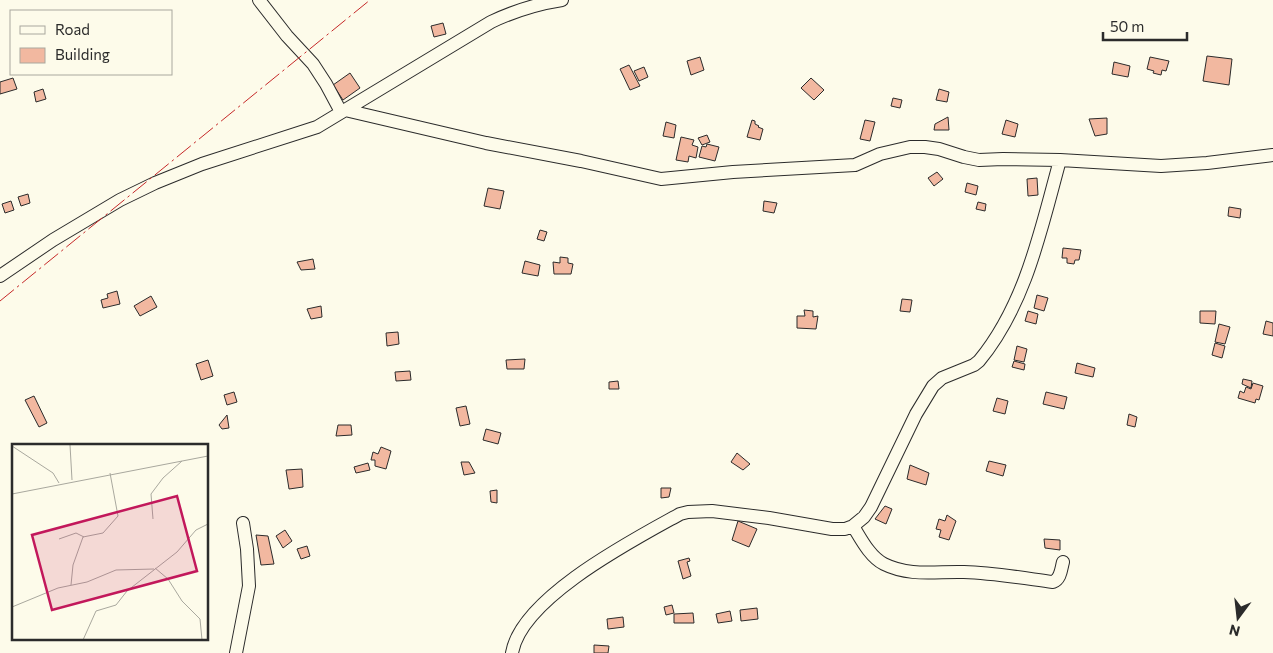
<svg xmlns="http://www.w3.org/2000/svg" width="1273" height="653" viewBox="0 0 1273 653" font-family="Commissioner,sans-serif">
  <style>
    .building { fill: #f2b8a0; stroke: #2b2b2b }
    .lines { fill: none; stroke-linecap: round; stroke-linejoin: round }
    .minor-casing { stroke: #2b2b2b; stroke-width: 14 }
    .minor { stroke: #fdfbea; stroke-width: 12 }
    .power { stroke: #c62828; stroke-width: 1; stroke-dasharray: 18 4 2.5 4; stroke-linecap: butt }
    .inset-road { fill: none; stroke: #a9a89e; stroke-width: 1 }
    .view { fill: #c2185b; fill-opacity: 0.15; stroke: #c2185b; stroke-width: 2.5 }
    .inset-edge { fill: none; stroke: #2b2b2b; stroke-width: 2.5 }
  </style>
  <rect width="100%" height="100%" fill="#fdfbea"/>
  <path class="building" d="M443,23L446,34L434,37L431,26Z
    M1207,56L1232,59L1229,85L1203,81Z
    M700,57L704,70L691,75L687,61Z
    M1150,57L1169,61L1166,71L1162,70L1161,75L1153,73L1154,71L1147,69Z
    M1114,62L1130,66L1128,77L1112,74Z
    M629,65L640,86L630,90L620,69Z
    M644,67L648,77L639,81L634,71Z
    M350,73L360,88L343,100L333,85Z
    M13,78L17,89L0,94V82Z
    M811,78L824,90L814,100L801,88Z
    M43,89L46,99L36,102L34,92Z
    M939,89L949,92L947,102L936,100Z
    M893,98L902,100L900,108L891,106Z
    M948,117L949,130H934L935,124Z
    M1107,118V134L1095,136L1089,119Z
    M752,120L755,121V124L759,126L758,127L763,129L760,140L747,137Z
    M865,120L875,122L870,141L860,139Z
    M1006,120L1018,124L1015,137L1002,134Z
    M666,122L676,125L674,138L663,136Z
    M707,135L710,142L702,145L698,138Z
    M681,137L694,140L692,145L698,147L696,158L689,156L688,162L676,160Z
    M707,144L719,147L715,161L699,157L702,146L706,147Z
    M937,172L943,179L934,186L928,178Z
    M1037,178L1038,195L1028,196L1027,179Z
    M967,183L978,186L976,195L965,192Z
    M488,188L504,191L500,209L484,206Z
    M28,194L30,203L21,206L18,197Z
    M11,201L14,210L5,213L2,204Z
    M764,201L777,203L774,213L763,211Z
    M978,202L986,204L985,211L976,209Z
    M1229,207L1241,209L1240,218L1228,216Z
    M540,230L547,232L544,241L537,239Z
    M1063,248L1081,250L1079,260H1075L1074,264L1067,263V258H1062Z
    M560,257L568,258V263L573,264L571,274H554L553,262L560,263Z
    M313,259L315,269L301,270L297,262Z
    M525,261L540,265L538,276L522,273Z
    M117,291L120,304L103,308L101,300L108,298L107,294Z
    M1037,295L1048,298L1044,311L1034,308Z
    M151,296L157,307L140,316L134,306Z
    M902,299L912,300L910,312L900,311Z
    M321,306L322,317L311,319L307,309Z
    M804,310L813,311V317L818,316L816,329L797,328V316H805Z
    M1028,311L1038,314L1036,324L1025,321Z
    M1200,311H1216L1215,324L1200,323Z
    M1266,321L1273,323V336L1263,334Z
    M1219,324L1230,327L1225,344L1215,342Z
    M398,332L399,344L387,346L386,333Z
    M1215,343L1225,346L1222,358L1212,355Z
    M1017,346L1027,349L1024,362L1014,360Z
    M525,359L524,369H507L506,360Z
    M208,360L213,376L201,380L196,364Z
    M1014,361L1025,364L1024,370L1012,367Z
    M1077,363L1095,368L1093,377L1075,373Z
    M410,371L411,380L396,381L395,372Z
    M1243,379L1252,381L1251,388L1242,384Z
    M618,381L619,389H609V382Z
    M1253,383L1263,386L1259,400L1256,399L1255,403L1238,398L1240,391L1244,393L1246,387L1251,389Z
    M234,392L237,402L227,405L224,395Z
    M1046,392L1067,397L1064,409L1043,404Z
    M34,396L47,423L39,427L25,400Z
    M997,398L1008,401L1005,414L993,411Z
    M466,406L470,424L460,426L456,408Z
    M1129,414L1137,417L1135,427L1127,425Z
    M227,415L229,428L222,429L219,425Z
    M338,425H351L352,435L336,436Z
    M486,429L501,433L498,444L483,440Z
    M381,447L391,451L386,469L375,466V460H371L373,452L378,454Z
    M737,453L750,464L743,470L731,462Z
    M989,461L1006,465L1003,476L986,471Z
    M461,462H469L475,473L464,475Z
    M368,463L370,470L356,473L354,467Z
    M910,465L929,473L926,485L907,479Z
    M302,469L303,487L289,489L286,470Z
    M661,488H671L669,497L661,498Z
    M497,490V503L491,502L490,491Z
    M885,506L892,509L886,524L875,519Z
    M947,515L956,521L949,540L939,537L941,530L936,529L939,519L945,521Z
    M738,521L757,529L749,547L732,540Z
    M285,530L292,541L283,548L276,536Z
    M256,535L268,536L274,564L261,565Z
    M1044,539L1060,540V550L1045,548Z
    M307,546L310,556L301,559L297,549Z
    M689,558L690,561L687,562L691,576L683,579L678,561Z
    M672,605L674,613L666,615L664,607Z
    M757,608L758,619L741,621L740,610Z
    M730,611L732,621L718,623L716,614Z
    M693,613L694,623H674V614Z
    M623,617L624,627L608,629L607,619Z
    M594,645L609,646L608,653H594Z"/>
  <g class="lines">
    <g class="minor-casing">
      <path id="minor" d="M259,0L287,36L313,64L326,84L341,112
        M345,110L486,143L581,161L661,179L733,172L855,165L880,154L910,147H925L939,149L964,157L979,160L1003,159L1060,160L1161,166L1207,163L1273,155
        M0,276L53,240L120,200L155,183L202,164L317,127L491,22C514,11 536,4 562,0
        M853,526C861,539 870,557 884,564C910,577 937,571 964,572C994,573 1023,578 1053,582C1061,579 1061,569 1063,562
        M236,653L249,586L247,549L243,523
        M512,653C521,598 633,540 680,514L688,512L712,511L769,518L832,529H845L853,526L864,517L871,507L916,414L933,386L942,378L974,365L979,361C1026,304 1041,229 1060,160"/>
    </g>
    <use href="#minor" class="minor"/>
    <path class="power" d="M0,301L370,0"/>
  </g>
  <g transform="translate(12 444)">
    <rect width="196" height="196" fill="#fdfbea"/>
    <path class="inset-road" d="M58,1L60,36M0,2L41,29L47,39M0,50L196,12M141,75L139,50L151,34L170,17M47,95L64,89L72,93M143,124L156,135L170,157L188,175L190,196M59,141L61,121L71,93L91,89L106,72L98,29M0,163L46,144L75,138L104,126L142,125M71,196L84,167L104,161L115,147L165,108L184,86L196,80"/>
    <path class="view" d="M165,52L185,127L40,166L20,91Z"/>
    <rect width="196" height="196" class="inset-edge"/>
  </g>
  <rect x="10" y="10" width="162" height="65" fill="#fdfbea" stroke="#a9a89e"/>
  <rect x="20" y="26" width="25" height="8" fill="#fdfbea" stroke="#a9a89e"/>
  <text x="55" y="35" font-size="15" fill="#2b2b2b">Road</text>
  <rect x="20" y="48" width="25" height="15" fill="#f2b8a0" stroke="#a9a89e"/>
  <text x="55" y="60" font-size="15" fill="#2b2b2b">Building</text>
  <g transform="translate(1238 618) rotate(195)" stroke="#fdfbea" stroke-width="4" paint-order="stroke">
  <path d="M0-4L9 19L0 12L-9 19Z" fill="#2b2b2b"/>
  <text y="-8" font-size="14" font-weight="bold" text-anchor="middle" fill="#2b2b2b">N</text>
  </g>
  <path d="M1103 32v8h84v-8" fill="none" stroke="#2b2b2b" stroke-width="2.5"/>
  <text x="1110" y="32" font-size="15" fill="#2b2b2b" stroke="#fdfbea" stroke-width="4" paint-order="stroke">50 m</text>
</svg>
